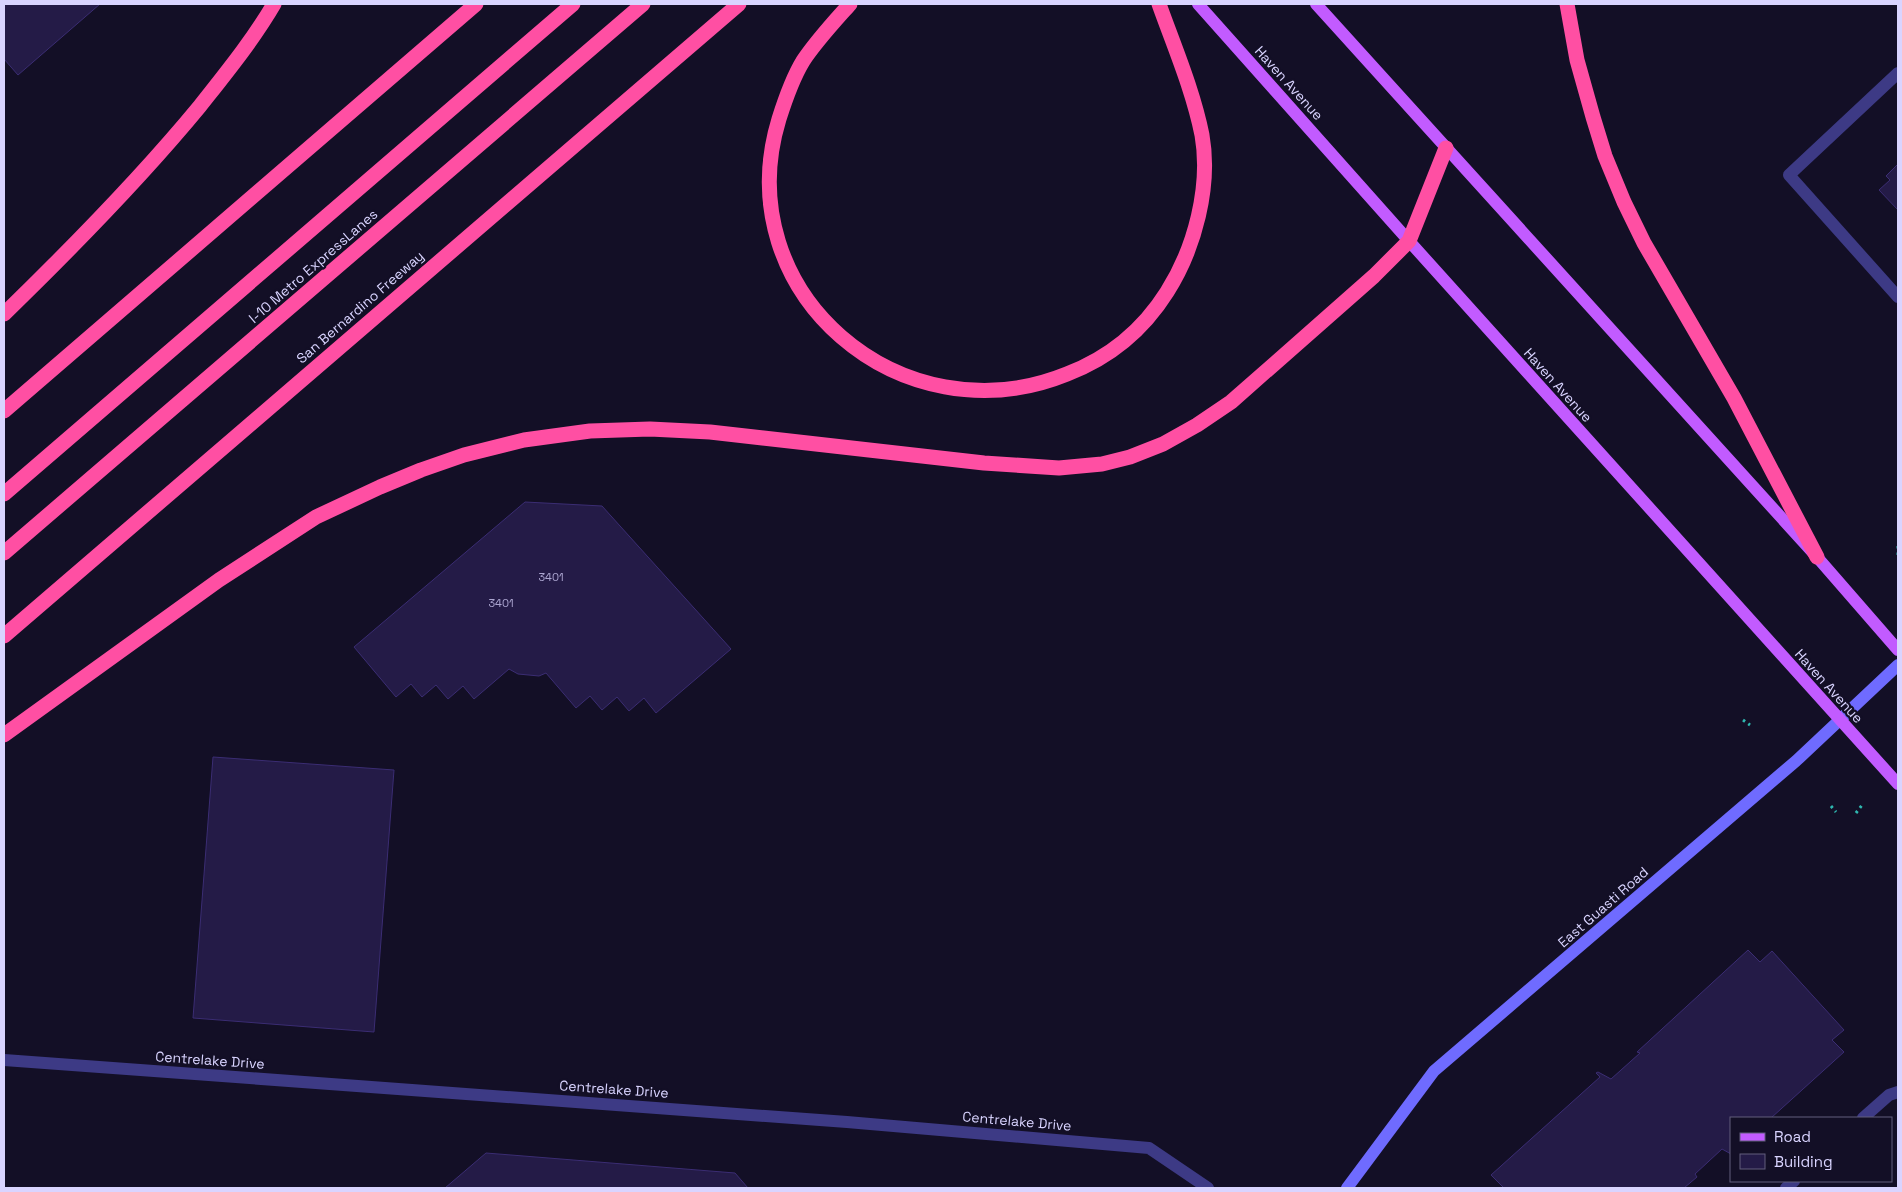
<svg xmlns="http://www.w3.org/2000/svg" width="1902" height="1192" viewBox="0 0 1902 1192" font-family="'Space Grotesk',sans-serif">
  <style>
    .building { fill: #241b47; stroke: #3b2d73 }
    .lines { fill: none; stroke-linecap: round; stroke-linejoin: round }
    .path { stroke: #2fb8b0; stroke-width: 3; stroke-dasharray: 2.5 4; stroke-linecap: butt }
    .lane { stroke: #3d3a85; stroke-width: 12 }
    .street { stroke: #3d3a85; stroke-width: 12 }
    .secondary { stroke: #6f6bff; stroke-width: 12 }
    .primary { stroke: #c25bff; stroke-width: 12 }
    .highway { stroke: #ff4fa3; stroke-width: 15 }
    .labels { text-anchor: middle; dominant-baseline: central; stroke-width: 4.5; stroke-linejoin: round; paint-order: stroke }
    .number-label { font-size: 11px; fill: #aca6d1 }
    .street-label { font-size: 14px; fill: #d9d4ff; stroke: #130f26 }
  </style>
  <rect width="100%" height="100%" fill="#130f26"/>
  <path class="building" d="M4,4H100L18,75L4,59Z
    M1898,164V210L1879,190L1890,180L1886,176Z
    M525,502L602,506L731,649L656,713L644,698L629,711L617,697L602,710L590,696L576,708L546,673L539,676L518,674L509,669L474,699L463,686L448,699L436,685L422,697L411,684L396,697L354,647Z
    M213,757L394,770L374,1032L193,1018Z
    M1748,950L1760,962L1772,951L1844,1030L1832,1040L1844,1052L1771,1118H1731V1154L1722,1149L1695,1174L1697,1177L1684,1188H1504L1491,1175L1600,1077L1596,1073L1598,1072L1611,1079L1640,1053L1637,1052Z
    M486,1153L735,1173L748,1188H445Z"/>
  <g class="lines">
    <path class="path" d="M1898,546V556
      M1743,720L1750,725
      M1831,806L1836,812
      M1856,813L1862,805"/>
    <path class="lane" d="M1898,73L1789,175L1898,297
      M1863,1118L1889,1095L1898,1092
      M1786,1188L1794,1181"/>
    <path class="street" d="M4,1060L847,1122L1149,1148L1208,1188"/>
    <path class="secondary" d="M1347,1188L1434,1071L1796,761L1898,665"/>
    <path class="primary" d="M1198,4L1409,241L1898,784
      M1316,4L1817,557L1898,650"/>
    <path class="highway" d="M850,4C834,22 817,40 803,61C792,79 785,100 779,119C726,293 902,441 1067,374C1109,358 1143,330 1167,292C1195,248 1211,186 1202,135C1193,90 1174,46 1159,4
      M1567,4L1577,60L1593,117L1605,156L1624,202L1644,243L1734,398L1817,557
      M4,314C73,247 139,180 200,106C226,73 253,40 274,4
      M4,411L476,4
      M4,494L573,4
      M4,553L643,4
      M4,636L739,4
      M4,735L219,580L316,517L380,487L421,470L464,455L524,440L590,431L650,429L710,432L984,463L1059,468L1102,464L1130,457L1163,444L1197,425L1231,402L1374,276L1409,241L1446,148"/>
  </g>
  <g class="labels">
    <g class="number-label">
      <text x="551" y="577">3401</text>
      <text x="501" y="603">3401</text>
    </g>
    <g class="street-label">
      <text transform="translate(1289 83) rotate(48)">Haven Avenue</text>
      <text transform="translate(313 266) rotate(-41)">I-10 Metro ExpressLanes</text>
      <text transform="translate(360 307) rotate(-41)">San Bernardino Freeway</text>
      <text transform="translate(1558 385) rotate(48)">Haven Avenue</text>
      <text transform="translate(1829 686) rotate(48)">Haven Avenue</text>
      <text transform="translate(1603 907) rotate(-41)">East Guasti Road</text>
      <text transform="translate(210 1060) rotate(4)">Centrelake Drive</text>
      <text transform="translate(614 1089) rotate(4)">Centrelake Drive</text>
      <text transform="translate(1017 1121) rotate(5)">Centrelake Drive</text>
    </g>
  </g>
  <rect width="1902" height="1192" fill="none" stroke="#d9d4ff" stroke-width="10"/>
  <rect x="1730" y="1117" width="162" height="65" fill="#130f26" stroke="#625e7d"/>
  <rect x="1740" y="1133" width="25" height="8" fill="#c25bff" stroke="#625e7d"/>
  <text x="1774" y="1142" font-size="15" fill="#d9d4ff">Road</text>
  <rect x="1740" y="1154" width="25" height="15" fill="#241b47" stroke="#625e7d"/>
  <text x="1774" y="1167" font-size="15" fill="#d9d4ff">Building</text>
</svg>
